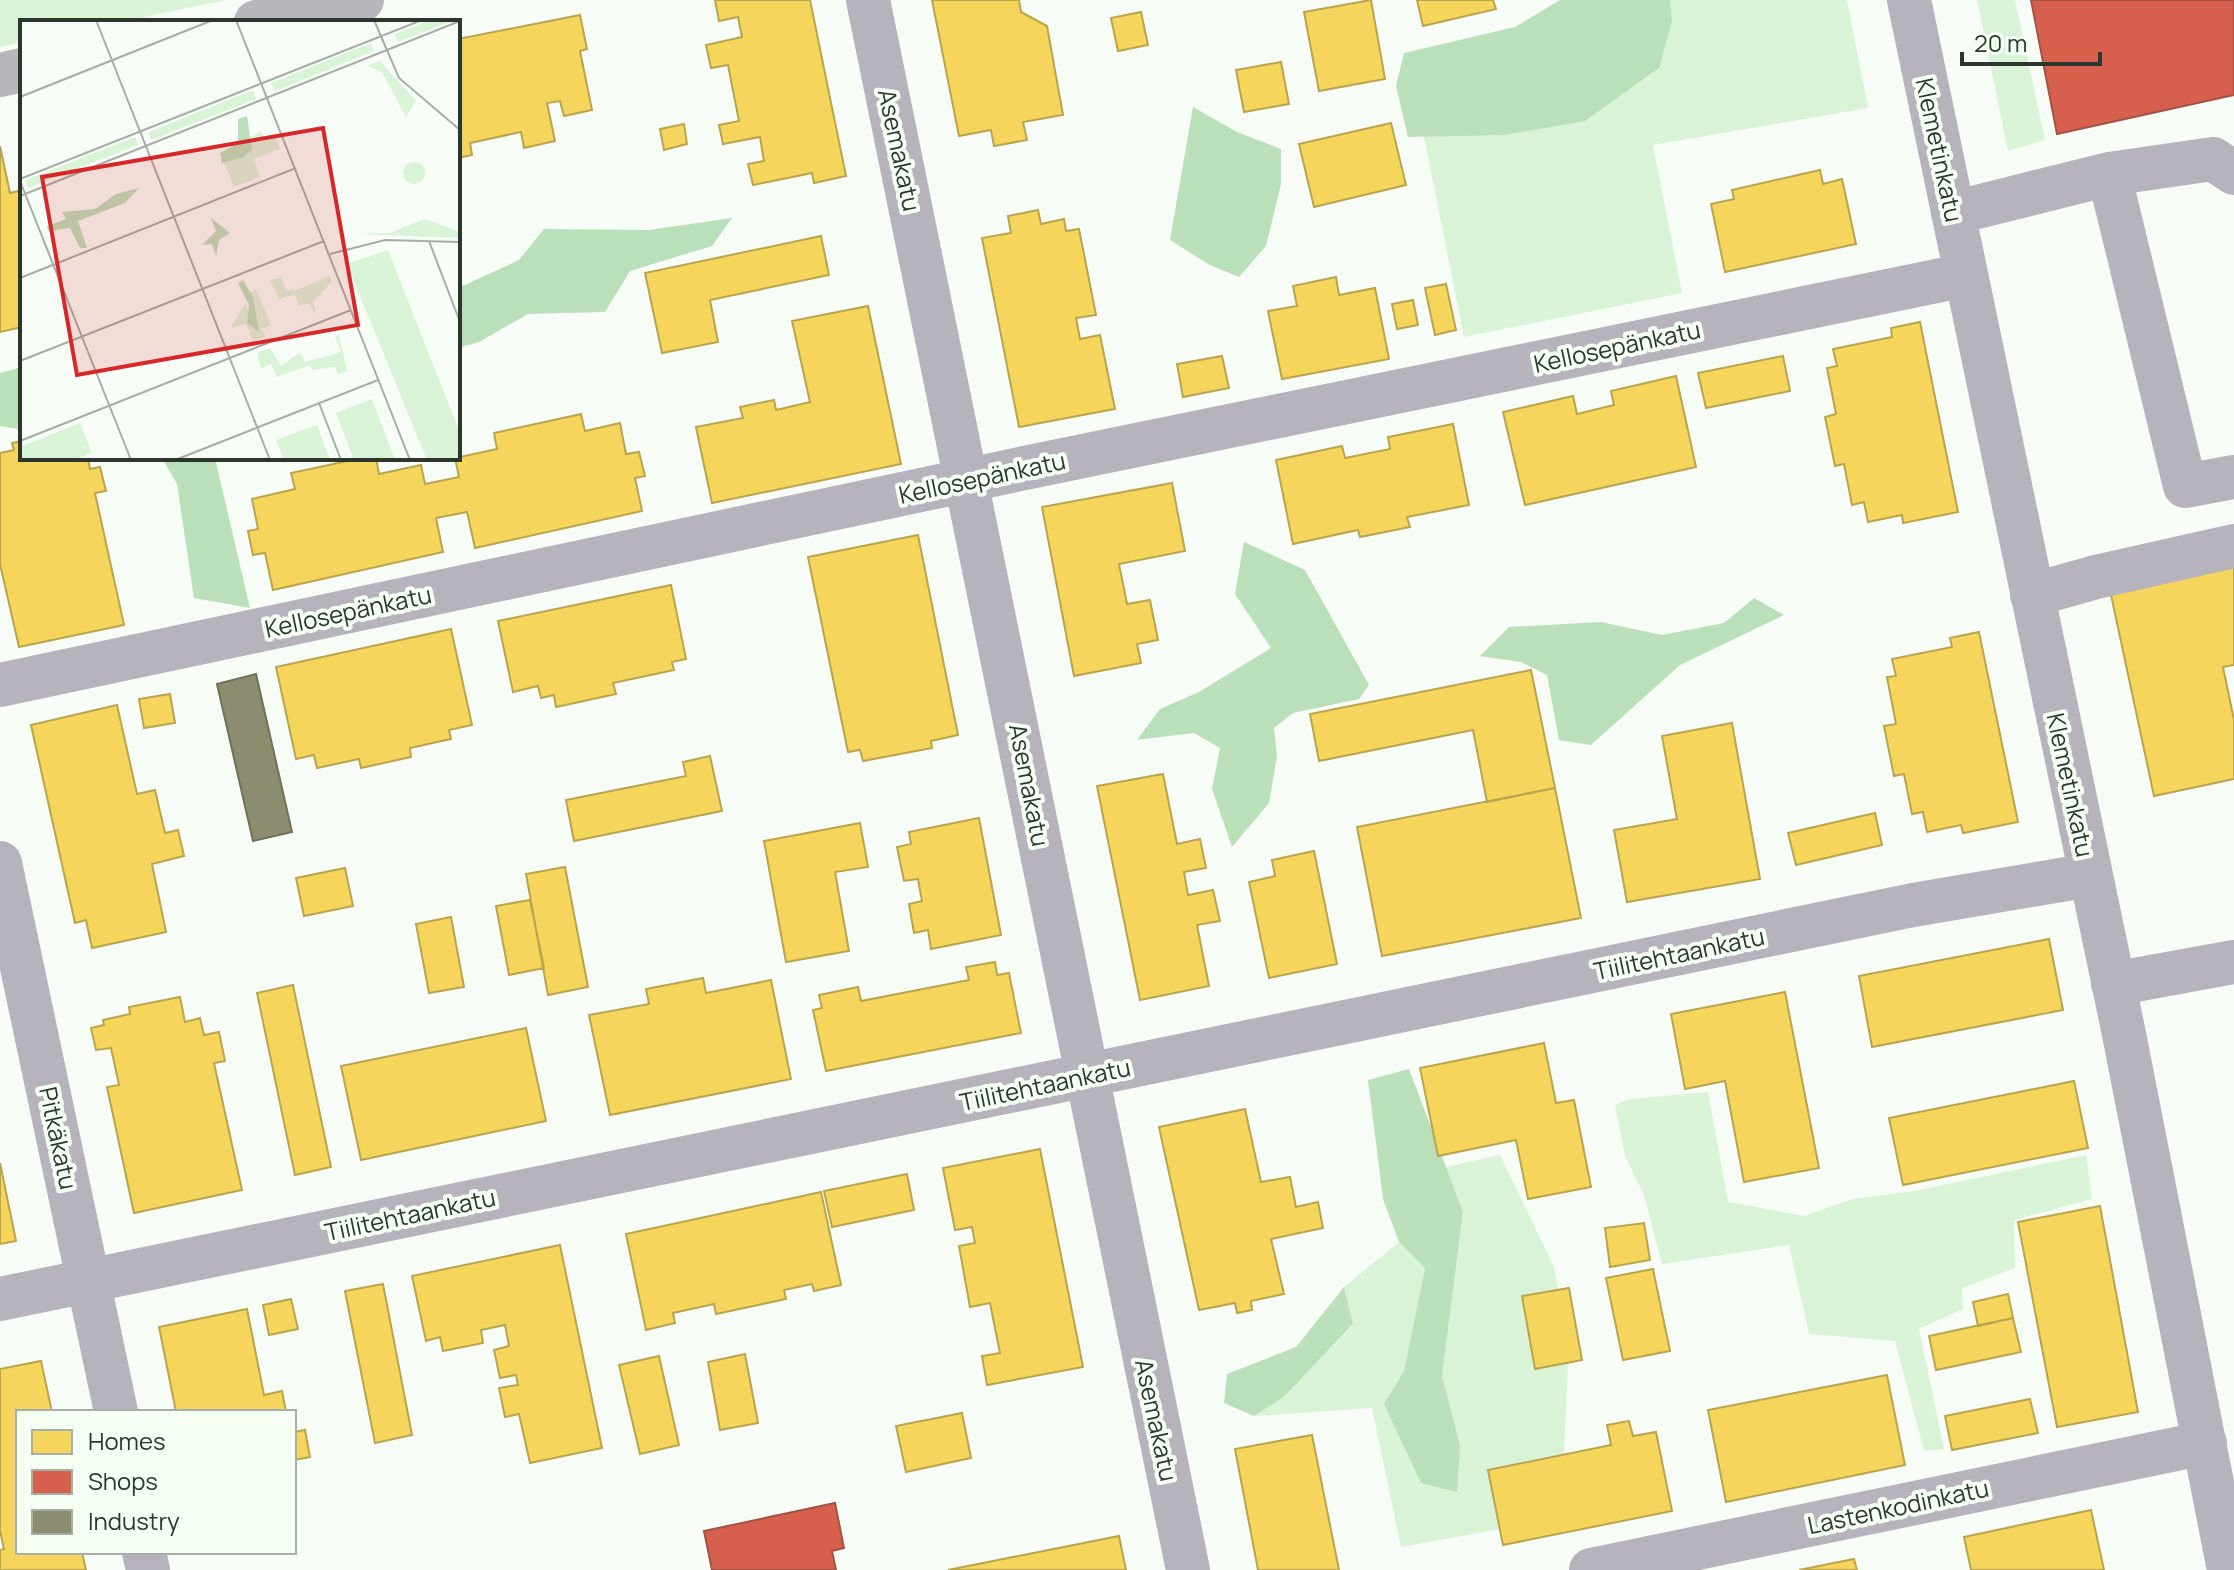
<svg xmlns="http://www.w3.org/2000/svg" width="2234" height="1570" viewBox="0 0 2234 1570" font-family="Manrope,sans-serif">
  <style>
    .green { fill: #d9f3d7 }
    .forest { fill: #bae0b9 }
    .homes { fill: #f6d55c; stroke: #b9a54e; stroke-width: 2 }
    .shops { fill: #d6604d; stroke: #a35343; stroke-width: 2 }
    .industry { fill: #8c8c6e; stroke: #6f725a; stroke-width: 2 }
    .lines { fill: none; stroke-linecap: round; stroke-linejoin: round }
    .minor { stroke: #b6b3bd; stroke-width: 44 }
    .major { stroke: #b6b6bd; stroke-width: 44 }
    .labels { text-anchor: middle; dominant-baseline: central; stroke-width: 8; stroke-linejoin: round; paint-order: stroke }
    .street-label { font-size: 24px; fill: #2c362c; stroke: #f5fff4 }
    .inset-road { fill: none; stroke: #a6ada6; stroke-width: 2 }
    .view { fill: #d62828; fill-opacity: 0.15; stroke: #d62828; stroke-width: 4 }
    .inset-edge { fill: none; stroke: #2c362c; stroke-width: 4 }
  </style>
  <rect width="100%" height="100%" fill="#f7fcf7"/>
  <path class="green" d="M0,0H226L120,22H22V42L0,47Z
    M1648,0H1847L1868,108L1653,145L1682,293L1464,337L1412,76Z
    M1977,0H2015L2045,140L2008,151Z
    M1708,1092L1728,1202L1804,1216L1853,1199L1914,1191L2086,1155L2092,1199L2014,1220L2015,1268L1962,1288L1963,1309L1919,1329L1944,1449L1924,1451L1895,1341L1809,1334L1789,1245L1662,1264L1644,1195L1625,1156L1615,1105L1630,1099Z
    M1500,1155L1554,1267L1558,1290L1522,1297L1535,1368L1568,1363L1564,1454L1488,1470L1500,1529L1401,1547L1372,1408L1254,1416L1284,1397L1353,1325L1344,1287L1399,1242L1425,1268L1404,1371L1384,1404L1460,1445L1442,1376L1463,1212L1446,1167Z"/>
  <path class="forest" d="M1560,0H1670L1672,21L1659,68L1585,121L1504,135L1408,137L1396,86L1404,53L1515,27Z
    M1193,107L1237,132L1281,149V184L1266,246L1239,277L1210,265L1170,240Z
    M732,218L712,246L630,271L605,312L528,314L479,342L458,348V288L519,260L544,229L649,230Z
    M22,367V427L17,429L0,426V373Z
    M162,458H215L250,608L194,598L177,484Z
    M1244,542L1305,570L1369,685L1359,699L1293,713L1274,728L1277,756L1269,803L1232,847L1212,789L1220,748L1194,733L1137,740L1160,709L1199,692L1271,648L1235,594Z
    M1754,598L1784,615L1680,665L1591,745L1559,740L1547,675L1521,662L1480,656L1509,627L1601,622L1662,635L1724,623Z
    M1409,1069L1463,1212L1442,1376L1460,1445L1457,1492L1421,1483L1384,1404L1404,1371L1425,1268L1399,1242L1383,1199L1368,1080Z
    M1344,1287L1353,1324L1284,1397L1254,1416L1224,1403L1227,1374L1296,1347Z"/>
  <path class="homes" d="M715,0H810L846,176L814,183L812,173L753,185L748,164L764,161L760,137L723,144L719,125L739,121L728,65L711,68L706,45L742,37L738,17L719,21Z
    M932,0H1019L1021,12L1047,26L1063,115L1023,122L1027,140L994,146L991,130L959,136Z
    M1371,0L1385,79L1319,91L1304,12Z
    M1417,0H1493L1496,9L1423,26Z
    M1141,12L1148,45L1118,51L1111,18Z
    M580,15L587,49L580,51L592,110L564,116L560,101L547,103L555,141L524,148L521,132L470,143L472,155L458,158V39Z
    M1281,62L1289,104L1244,112L1236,70Z
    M1391,123L1406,185L1314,207L1299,144Z
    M684,124L687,144L664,150L660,129Z
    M0,146L10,193L22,190V327L0,332Z
    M1820,170L1823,184L1842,179L1856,244L1725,272L1711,204L1734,199L1732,190Z
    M1038,210L1041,224L1064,219L1066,231L1079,229L1096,315L1076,318L1080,339L1100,335L1115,409L1019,427L982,238L1011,233L1008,216Z
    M821,236L829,275L710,300L718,342L662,353L645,273Z
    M1336,277L1339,295L1375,288L1389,359L1282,379L1268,311L1297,306L1293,286Z
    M1446,284L1456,330L1435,335L1425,288Z
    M1413,300L1418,325L1397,329L1392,304Z
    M868,306L901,464L712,503L696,427L743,418L740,407L774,400L776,410L810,402L792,321Z
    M1920,322L1958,512L1903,523L1902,515L1868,522L1864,502L1852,505L1844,464L1835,466L1825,417L1836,414L1827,368L1837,366L1833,349L1892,337L1891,328Z
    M1222,356L1229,388L1183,397L1177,364Z
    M1783,356L1790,391L1706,408L1698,373Z
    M1676,376L1696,467L1525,505L1503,412L1573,396L1577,414L1614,405L1611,391Z
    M581,414L585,431L620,423L626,454L639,452L645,476L635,478L642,511L475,548L467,512L436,518L443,552L273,590L265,553L253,555L248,531L258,529L252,499L295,489L291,473L362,458H376L379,474L421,465L425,484L459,477L455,458L497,449L494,433Z
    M1453,424L1469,505L1407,517L1410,527L1360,537L1358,530L1293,544L1276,460L1342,446L1345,458L1390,449L1388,437Z
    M22,441V458H88L90,469L100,467L106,491L95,493L124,625L19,647L0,564V453L14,450L12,443Z
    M1172,483L1185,551L1119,564L1127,604L1150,600L1158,640L1137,644L1141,663L1074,676L1042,507Z
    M918,535L958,735L931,741L932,748L863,761L860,750L848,752L808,557Z
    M2234,565V665L2223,667L2234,720V779L2154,796L2110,590Z
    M671,585L686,659L672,662L674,670L613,683L616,694L556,707L554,695L541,698L538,686L513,692L498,621Z
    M451,629L472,725L449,730L451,739L410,748L411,757L361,768L359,759L317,768L314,755L296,759L276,667Z
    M1979,632L2018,822L1963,833L1961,825L1927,832L1923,812L1912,814L1904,774L1894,776L1884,726L1896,724L1887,677L1896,676L1892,659L1952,647L1950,638Z
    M1531,670L1555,788L1487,802L1473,730L1319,761L1310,714Z
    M170,694L175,723L144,728L139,699Z
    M117,705L137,794L155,790L165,833L178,830L184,856L152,864L166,932L92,948L86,920L75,923L31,725Z
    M1732,723L1760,879L1627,902L1614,830L1677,819L1662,736Z
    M710,756L722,811L574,841L566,800L686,776L683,762Z
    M1163,774L1177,844L1200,839L1206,868L1184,872L1188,895L1213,890L1220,921L1197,925L1209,986L1140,1000L1097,786Z
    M1555,788L1581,918L1382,956L1357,827Z
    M1875,813L1882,845L1796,865L1788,833Z
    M979,818L1001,935L931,949L928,930L914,933L909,904L922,901L918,879L904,881L897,847L911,844L909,832Z
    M860,823L868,867L835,872L849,951L786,962L764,841Z
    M1314,851L1337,964L1269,978L1249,882L1275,876L1272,860Z
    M565,867L588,987L548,995L526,874Z
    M345,868L353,906L304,916L296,878Z
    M530,900L544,968L509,975L496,906Z
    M451,917L464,987L429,993L416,924Z
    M2049,939L2063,1010L1872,1047L1859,976Z
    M995,962L997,975L1009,973L1021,1033L826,1071L813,1010L822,1008L819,995L858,987L861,1001L969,980L966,967Z
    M703,978L706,993L771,980L791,1079L610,1115L589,1015L649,1004L646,989Z
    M293,985L331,1167L295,1175L257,993Z
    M1785,992L1819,1168L1744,1182L1725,1081L1685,1089L1671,1014Z
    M180,997L185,1022L200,1018L204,1035L219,1032L225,1061L214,1063L242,1190L134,1213L107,1087L119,1085L111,1048L96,1050L91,1028L104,1025L103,1020L130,1014L129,1007Z
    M526,1028L546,1121L361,1160L341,1066Z
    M1544,1043L1556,1103L1574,1100L1591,1187L1528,1199L1516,1140L1438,1156L1420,1068Z
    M2074,1081L2088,1148L1903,1185L1889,1118Z
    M1245,1109L1261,1182L1290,1177L1296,1207L1318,1202L1323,1228L1271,1239L1284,1294L1251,1301L1252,1310L1237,1313L1235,1303L1199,1310L1159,1127Z
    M1040,1149L1083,1367L987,1385L982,1356L1000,1353L990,1303L970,1307L959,1246L975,1243L972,1227L955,1230L943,1168Z
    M0,1163L16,1241L0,1244Z
    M907,1174L914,1210L832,1227L824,1191Z
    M821,1192L841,1285L814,1291L812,1284L784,1290L786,1299L716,1314L714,1304L673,1313L675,1323L646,1330L626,1234Z
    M2100,1206L2138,1412L2057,1427L2018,1222Z
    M1644,1223L1650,1260L1610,1267L1605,1228Z
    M560,1245L602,1448L530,1463L519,1414L505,1417L499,1388L518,1385L516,1375L500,1378L494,1350L509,1346L505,1325L481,1330L483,1343L443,1351L440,1337L426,1341L412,1276Z
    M1653,1269L1670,1351L1623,1360L1606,1278Z
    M383,1284L412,1435L375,1443L345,1291Z
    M1569,1288L1582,1360L1535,1369L1522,1296Z
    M2008,1294L2013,1318L1978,1326L1973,1302Z
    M291,1299L298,1329L269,1335L263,1305Z
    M247,1309L264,1395L282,1391L286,1412H176L159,1327Z
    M2013,1318L2021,1352L1936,1370L1929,1336Z
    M745,1354L758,1423L720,1430L708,1362Z
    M659,1356L679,1445L640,1454L619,1365Z
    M41,1361L52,1412H18V1552H82L86,1570H0V1550L4,1549L0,1531V1369Z
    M1887,1375L1905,1465L1726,1502L1708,1410Z
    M2030,1399L2038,1433L1952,1450L1945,1416Z
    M962,1413L971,1458L906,1472L896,1426Z
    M1629,1421L1633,1436L1656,1432L1672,1511L1503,1545L1488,1470L1611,1445L1607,1425Z
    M305,1430L310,1457L294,1460V1432Z
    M1312,1435L1339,1570H1258L1235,1449Z
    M2091,1510L2104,1570H1971L1964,1537Z
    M1119,1536L1126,1570H948Z
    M1854,1559L1857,1570H1799Z"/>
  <path class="shops" d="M2031,0H2234V95L2057,134Z
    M835,1503L844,1548L832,1551L836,1570H712L704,1531Z"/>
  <path class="industry" d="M256,674L292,832L253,841L217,684Z"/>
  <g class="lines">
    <path class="minor" d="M868,0C979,523 1082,1047 1188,1570
      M1909,0L2123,1029L2229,1570
      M2109,174L2185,486L2234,477
      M1953,213L2109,174L2213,159L2234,173
      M2032,595L2096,577L2234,546
      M0,685L1020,469L1966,275
      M0,863L116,1412
      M2113,984L2234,962
      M0,1299L1913,905L2090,875
      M144,1552L148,1570
      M1591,1570L2205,1443"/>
    <path class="major" d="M256,22L362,0
      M0,75L22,70"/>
  </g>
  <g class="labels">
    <g class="street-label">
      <text transform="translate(900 150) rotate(78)">Asemakatu</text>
      <text transform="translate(1940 150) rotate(78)">Klemetinkatu</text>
      <text transform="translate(1617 346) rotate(-12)">Kellosepänkatu</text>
      <text transform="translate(982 477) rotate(-12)">Kellosepänkatu</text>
      <text transform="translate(348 611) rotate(-12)">Kellosepänkatu</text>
      <text transform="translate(1030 785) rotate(79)">Asemakatu</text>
      <text transform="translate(2071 785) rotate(78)">Klemetinkatu</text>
      <text transform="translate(1679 953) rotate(-12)">Tiilitehtaankatu</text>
      <text transform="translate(1045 1084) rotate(-12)">Tiilitehtaankatu</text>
      <text transform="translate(59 1138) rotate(78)">Pitkäkatu</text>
      <text transform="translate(410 1214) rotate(-12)">Tiilitehtaankatu</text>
      <text transform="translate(1157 1420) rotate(78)">Asemakatu</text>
      <text transform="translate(1898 1506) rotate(-12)">Lastenkodinkatu</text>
    </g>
  </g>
  <g transform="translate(20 20)">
    <rect width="440" height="440" fill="#f7fcf7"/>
    <path d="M410,0H434L378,22L375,14ZM351,23L354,31L255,71L251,63ZM360,41L396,81L386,97L362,52L348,46ZM233,70L236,79L131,120L129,112ZM241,111L244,117L254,114L260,129L234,139L240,157L214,167L201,135ZM115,117L118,125L8,168L6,160ZM383 153a11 11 0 1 1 22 0a11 11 0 1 1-22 0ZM404,199L440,212V218L337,214L370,213ZM368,230L440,413V440H407L327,244ZM310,256L312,261L293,282L296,297L290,284L279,285L275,274L259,279L250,260L261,257L266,270H276ZM236,269L251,305L242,309L245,316L233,321L226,304L211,307L226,282L229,298L238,306L230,272ZM319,315L327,351L318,355L315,347L292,350L290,345L257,357L251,344L241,348L237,333L250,328L261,346L280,332L285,342L316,334L321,331L315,317ZM352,379L375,440H334L316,393ZM60,403L72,433L52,440H0V427ZM297,405L310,440H264L256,420Z" fill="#d9f3d7"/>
    <path d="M227,96L232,129L224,137L202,143L200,133L218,123V99ZM119,168L105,183L58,201L67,228H60L50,208L28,211L27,206L46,199L42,192L75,189L96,174ZM191,198L210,213L199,220L196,236L192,224L182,225L196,211ZM223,260L233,277L239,312L227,303L229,285L218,263Z" fill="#bae0b9"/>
    <path class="inset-road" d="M76,0L250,440M216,0L390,440M354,0L379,58L440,110M0,77L193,0M0,159L402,0M0,161L111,440M0,176L440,1M409,221L440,302M310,234L365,220L440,222M0,258L276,148M0,341L304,221M299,383L321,440M0,421L331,290M155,440L358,360"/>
    <path class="view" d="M303,108L338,305L57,355L22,157Z"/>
    <rect width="440" height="440" class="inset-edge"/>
  </g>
  <rect x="16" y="1410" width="280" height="144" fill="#f5fff4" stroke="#a5afa4" stroke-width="2"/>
  <rect x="32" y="1430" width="40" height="24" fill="#f6d55c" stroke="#a5afa4" stroke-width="2"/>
  <text x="88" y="1450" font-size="24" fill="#2c362c">Homes</text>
  <rect x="32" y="1470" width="40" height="24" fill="#d6604d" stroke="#a5afa4" stroke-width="2"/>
  <text x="88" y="1490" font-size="24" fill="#2c362c">Shops</text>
  <rect x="32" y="1510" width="40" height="24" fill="#8c8c6e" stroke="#a5afa4" stroke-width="2"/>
  <text x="88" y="1530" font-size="24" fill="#2c362c">Industry</text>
  <path d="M1962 52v12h138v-12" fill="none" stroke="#2c362c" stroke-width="4"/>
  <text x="1974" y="52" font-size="24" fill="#2c362c" stroke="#f5fff4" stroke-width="6" paint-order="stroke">20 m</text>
</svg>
